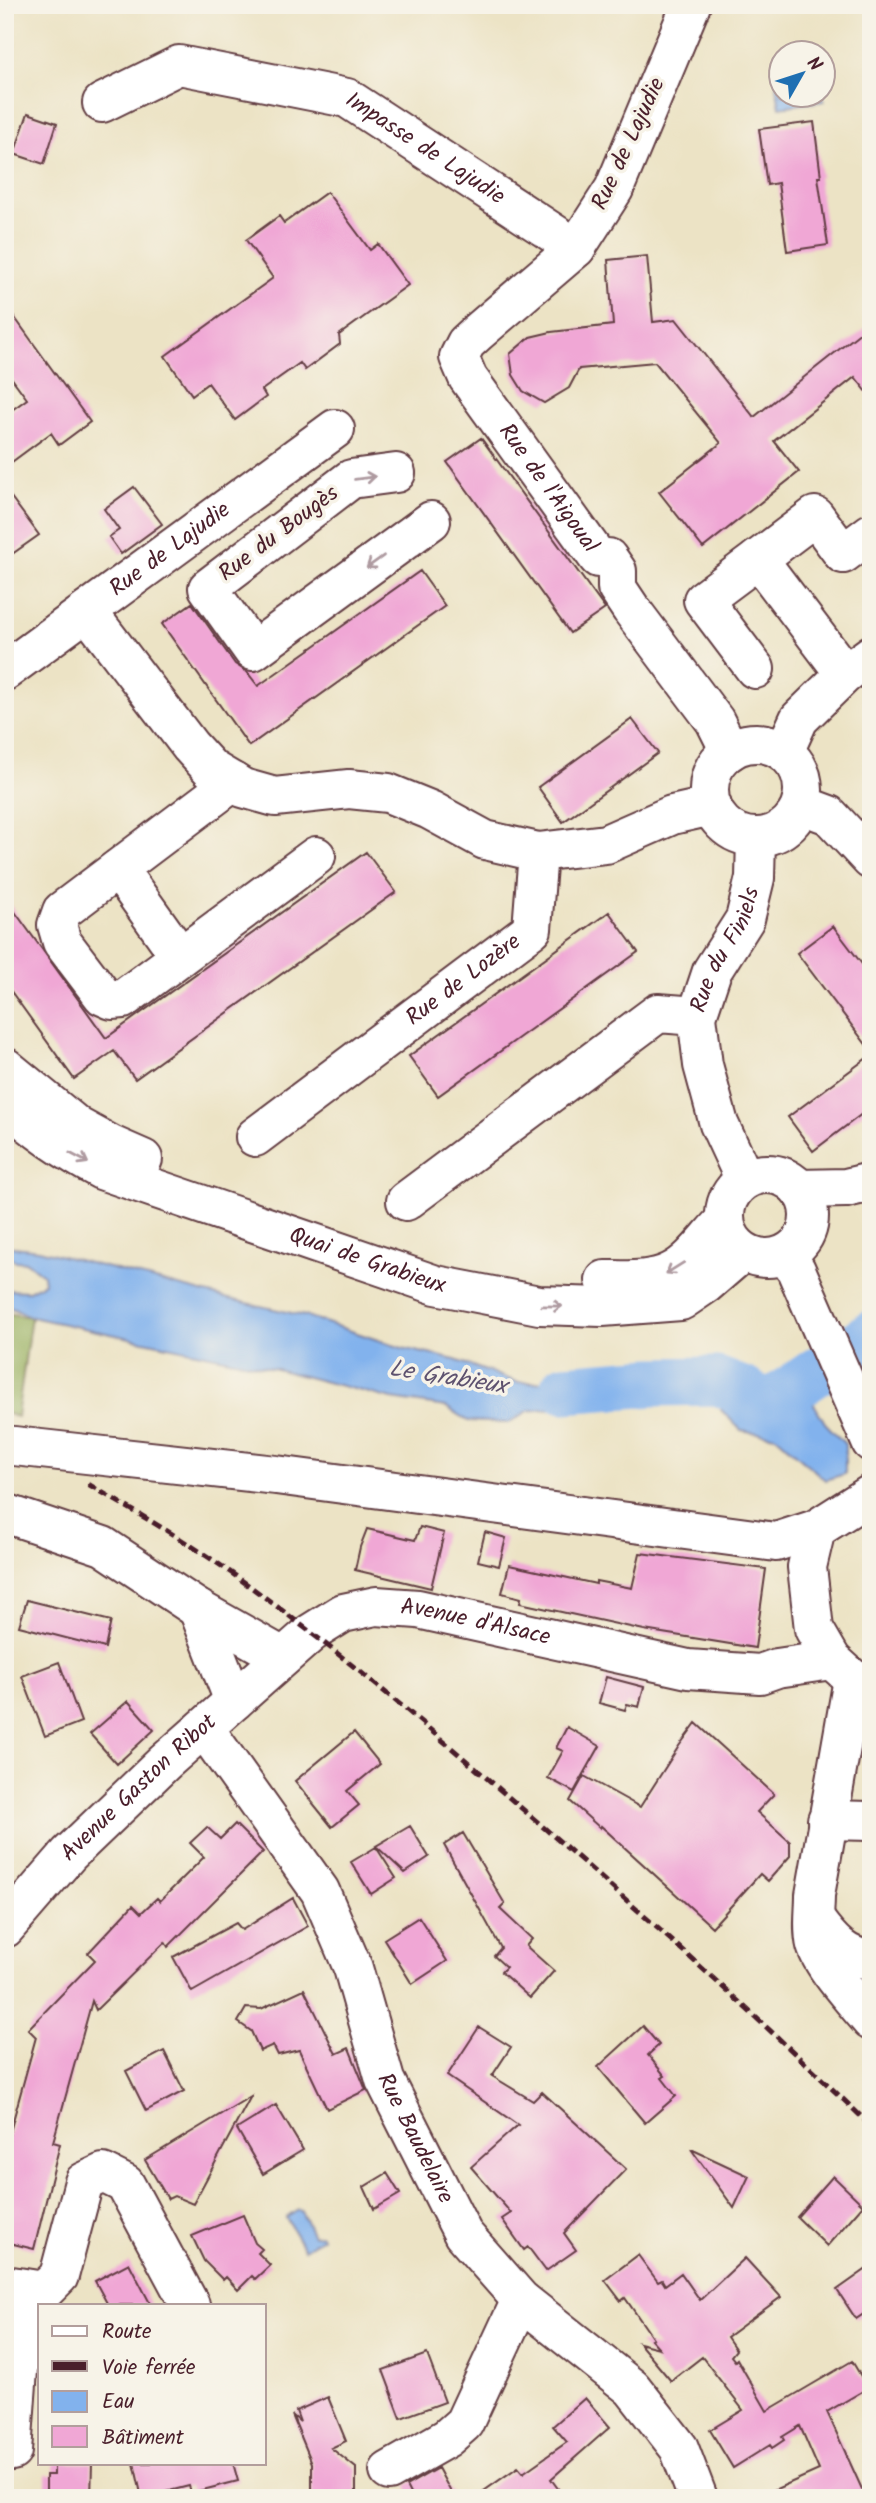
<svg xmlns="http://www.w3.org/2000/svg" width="876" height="2503" viewBox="0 0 876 2503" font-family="Kalam,sans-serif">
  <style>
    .forest { fill: #9cb365; stroke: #736948; stroke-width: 2 }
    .water { fill: #82b2ed; stroke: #66688c; stroke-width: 2 }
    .pier { fill: #ece3c5 }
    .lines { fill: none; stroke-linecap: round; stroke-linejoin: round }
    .river { stroke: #82b2ed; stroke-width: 49 }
    .building { fill: #f0a7d5 }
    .minor-casing { stroke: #623c42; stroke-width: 42 }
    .major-casing { stroke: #623c42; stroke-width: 42 }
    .minor { stroke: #fff; stroke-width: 38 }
    .major { stroke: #fff; stroke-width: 38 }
    .rail { stroke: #4a1f2b; stroke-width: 5; stroke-dasharray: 10 5; stroke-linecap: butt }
    .oneway { stroke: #ae9aa0 }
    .labels { text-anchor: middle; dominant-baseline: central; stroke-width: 7; stroke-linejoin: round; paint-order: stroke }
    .street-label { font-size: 23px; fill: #4a1f2b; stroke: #f7f3e8 }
    .water-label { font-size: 24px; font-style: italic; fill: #5e526f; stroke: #f7f3e8 }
  </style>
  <rect width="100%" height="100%" fill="#f7f3e8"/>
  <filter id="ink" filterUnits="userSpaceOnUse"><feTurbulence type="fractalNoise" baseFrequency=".0143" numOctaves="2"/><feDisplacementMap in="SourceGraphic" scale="14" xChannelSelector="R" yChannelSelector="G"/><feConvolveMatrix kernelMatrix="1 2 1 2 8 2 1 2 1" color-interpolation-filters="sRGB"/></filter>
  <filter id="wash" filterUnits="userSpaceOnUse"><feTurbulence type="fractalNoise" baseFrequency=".00686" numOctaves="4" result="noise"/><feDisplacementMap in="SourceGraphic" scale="28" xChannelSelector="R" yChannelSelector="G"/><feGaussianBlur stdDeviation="1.57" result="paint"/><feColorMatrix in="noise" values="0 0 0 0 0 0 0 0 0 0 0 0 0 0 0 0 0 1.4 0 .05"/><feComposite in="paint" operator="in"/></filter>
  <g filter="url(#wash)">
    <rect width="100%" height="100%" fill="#ece3c5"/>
    <path class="forest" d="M5,1313L31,1317L17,1417L5,1413Z"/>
    <path class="water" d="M781,83L782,94L823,95L824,101L780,107L776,84Z
      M5,1246L39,1250L229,1299L309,1317L402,1348L455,1360L517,1382L631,1384L614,1391L563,1407L528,1411L509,1423L468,1421L446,1407L392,1399L276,1369L31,1317L5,1305V1290L29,1291L44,1283L43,1275L27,1262L16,1261L5,1254Z
      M871,1317V1345L810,1397L825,1423L845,1444V1474L825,1480L776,1436L741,1430L721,1410L726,1395L720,1382L743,1380L756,1391L774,1396C809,1374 836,1341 871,1317Z
      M298,2210L301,2211L313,2236L321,2235L322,2238L304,2249L286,2218Z"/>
    <path class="pier" d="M850,1326L863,1355L821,1393L808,1364Z"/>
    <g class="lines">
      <path class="river" d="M564,1389L652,1382L717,1381L743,1391L768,1405L871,1335"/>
    </g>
    <g id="blocks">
      <path class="building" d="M28,113L57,123L44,164L14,154Z
        M814,122L821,177H818L828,245L787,251L778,183L767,185L759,129Z
        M327,192L370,250L378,244L408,285L339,335L340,344L305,370L300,363L262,390L266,397L235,420L208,383L192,395L165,356L273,278L246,240L279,216L284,223Z
        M647,256L653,322L676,319L754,417L871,324V397L855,377L774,441L799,472L703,548L659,492L721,443L655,362L579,369L569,388L544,403L523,391L513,375L510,354L530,337L551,332L613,325L608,260Z
        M5,304L90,422L59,445L51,433L5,467V415L27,399L5,369Z
        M481,438L605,609L570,633L447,462Z
        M134,487L162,524L121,554L109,537L119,530L104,509Z
        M5,489L39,535L5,559Z
        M420,571L445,606L249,746L162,624L192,603L235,664L247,672L258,686Z
        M632,719L658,753L563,822L538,787Z
        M366,852L396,892L135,1079L114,1051L74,1079L5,983V898L106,1038Z
        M609,912L638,952L438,1096L409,1056Z
        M833,926L871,976V1051L797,953Z
        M871,1055V1107L813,1151L788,1117Z
        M420,1527L444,1533L431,1588L355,1570L360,1547L367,1529L415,1540Z
        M485,1532L506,1538L499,1566L478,1561Z
        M640,1553L766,1569L755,1648L644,1630L520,1603L521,1598L502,1593L509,1565L596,1584V1581L632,1588Z
        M27,1600L111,1621L105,1648L19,1626Z
        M59,1662L81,1722L45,1736L22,1676Z
        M606,1677L644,1687L639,1707L627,1704L625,1710L599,1703Z
        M128,1701L154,1730L117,1764L90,1734Z
        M696,1723L774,1794L757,1812L790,1842V1856L768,1881L760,1874L712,1927L601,1826L600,1828L570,1801L584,1776L640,1807L679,1746Z
        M567,1727L600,1746L574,1792L548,1778L563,1751L556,1748Z
        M354,1732L380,1764L347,1791L359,1805L332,1827L295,1781Z
        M235,1824L263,1852L168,1947L165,1942L96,2010L92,2001L53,2142L60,2144L34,2249L5,2242V2150L36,2037L28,2029L95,1960L88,1953L133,1905L141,1913L157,1898L160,1901L204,1857L190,1843L207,1827L220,1839Z
        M410,1826L429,1857L405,1873L376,1846Z
        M463,1833L505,1904L500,1909L532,1939L526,1946L554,1971L530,1998L501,1972L506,1967L494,1956L501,1948L444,1845Z
        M376,1847L396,1878L371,1894L351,1862Z
        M293,1898L308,1926L192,1992L173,1957L236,1923L242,1930Z
        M419,1917L447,1961L412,1984L384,1939Z
        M304,1989L336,2054L349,2048L366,2090L327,2109L299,2050L278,2055L273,2045L260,2051L251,2031L238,2022L246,2008L261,2009Z
        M643,2026L659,2045L648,2055L665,2076L662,2078L676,2096L645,2123L598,2067Z
        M479,2027L511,2047L492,2076L533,2101L542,2092L626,2169L564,2233L576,2250L546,2271L528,2247L524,2250L502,2219L511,2213L471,2167L518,2125L447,2076Z
        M164,2051L184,2091L146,2111L126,2071Z
        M251,2096L193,2204L174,2196L168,2199L145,2160Z
        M276,2105L303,2150L263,2174L237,2129Z
        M691,2149L749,2176L734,2208Z
        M387,2173L400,2194L374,2209L364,2187Z
        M833,2176L863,2205L827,2246L797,2217Z
        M243,2215L255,2243L262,2249L258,2253L270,2265L255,2279L252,2276L238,2290L226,2277L223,2280L204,2261L192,2236Z
        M638,2255L658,2282L662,2280L665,2285L681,2273L700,2300L745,2258L781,2297L727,2337L736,2350L731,2356L735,2361L737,2359L767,2411L852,2361L868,2388L827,2412L866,2498H756L819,2470L800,2426L782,2437L784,2440L772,2448L770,2445L733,2468L710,2430L743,2410L702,2357L671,2381L639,2343L659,2348L651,2339L653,2338L625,2298L621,2301L605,2280Z
        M129,2263L151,2305H108L95,2281Z
        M871,2266V2309L856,2319L837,2290Z
        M427,2354L445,2402L401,2418L383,2370Z
        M328,2397L346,2441L331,2448L356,2468V2498H312V2463L292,2415L300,2422L296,2411Z
        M585,2398L610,2427L551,2479L559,2490L547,2498H474L518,2467L523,2473L567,2442L553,2426Z
        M54,2463H92L91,2498H46V2475H54Z
        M134,2463H233L238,2481L191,2493L189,2486L142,2498Z
        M438,2468L454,2498H412L406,2486Z"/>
    </g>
  </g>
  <g filter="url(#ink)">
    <use href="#blocks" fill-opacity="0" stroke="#623c42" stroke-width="2"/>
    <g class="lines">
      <g class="minor-casing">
        <g id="minor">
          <path id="s1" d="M691,5L614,189L576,248L478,332L466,343L459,357L468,378L598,558H608L617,571V588L631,609L715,721L730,751"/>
          <path id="s2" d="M102,103L179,65L347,98L576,248"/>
          <path d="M396,473L351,479L208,588L253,651L431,521"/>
          <path d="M87,611L190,746L211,769L243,788L275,797L349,789L388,793L430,810L485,840L538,852L606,844L672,815L712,806"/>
          <path d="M755,669L703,600L758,559"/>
          <path id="s3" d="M5,671L335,429"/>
          <path d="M845,674L758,559L815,516L843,554L871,533"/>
          <circle cx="756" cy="790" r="47"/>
          <path d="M784,752L799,719L845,674L871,655"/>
          <path d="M233,782L62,911L57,925L62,942L103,996L112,1000L123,999L316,856"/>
          <path d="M802,805L829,815L871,860"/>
          <path d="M118,869L180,956"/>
          <path id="s4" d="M255,1137L532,929L538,852"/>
          <path id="s5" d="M745,1180L719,1124L703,1065L697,1016L712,971L745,919L755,878L756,837"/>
          <path d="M406,1201L658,1013L697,1016"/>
          <path d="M5,1513L103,1546L198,1609L283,1657"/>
          <path d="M198,1609L234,1701"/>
          <path d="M853,1679L815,1895C815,1911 812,1930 816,1945C822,1966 856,2003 871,2021"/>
          <path id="s6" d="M204,1728L320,1891L353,1968L385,2080L463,2234L521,2300L632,2388L679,2448L698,2498"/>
          <path d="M827,1820L871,1821"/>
          <path d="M816,1921C830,1940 845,1958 871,1960"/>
          <path id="s7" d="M5,1928L69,1854L165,1762L311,1633L343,1613L376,1606L418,1609L688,1669L760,1674L777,1668L832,1660"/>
          <path d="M5,2285L44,2291L59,2276L84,2182L103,2173L125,2184L190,2305"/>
          <path d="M5,2452L12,2451L24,2289"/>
          <path d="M389,2471L447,2438L464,2423L521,2300"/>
        </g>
      </g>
      <g class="major-casing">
        <g id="major">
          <path d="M5,1067L78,1127L111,1145L143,1159"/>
          <path id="s8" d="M5,1103C35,1130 65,1151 101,1170L436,1285L539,1305L602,1307L681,1301L706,1284L743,1252"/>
          <circle cx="767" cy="1216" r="42"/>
          <path d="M799,1189L846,1188L871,1182"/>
          <path d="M786,1255L796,1270L871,1442"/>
          <path d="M605,1280C626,1280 651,1282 671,1272C692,1262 708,1237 724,1221"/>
          <path d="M5,1445L276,1475L776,1542L816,1529L871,1494"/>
          <path d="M816,1529L807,1567L814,1629L832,1660L853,1679L871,1684"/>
        </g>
      </g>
      <use href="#minor" class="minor"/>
      <use href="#major" class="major"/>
      <path class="rail" d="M88,1484C133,1511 180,1537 223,1567C326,1640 423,1723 519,1806C639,1910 757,2016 871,2126"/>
    </g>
    <defs><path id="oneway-shaft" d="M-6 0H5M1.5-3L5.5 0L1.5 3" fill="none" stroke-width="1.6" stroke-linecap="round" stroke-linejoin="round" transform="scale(1.75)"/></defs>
    <g class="oneway">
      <use href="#oneway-shaft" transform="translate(365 478) rotate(-8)"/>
      <use href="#oneway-shaft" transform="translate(375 562) rotate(144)"/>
      <use href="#oneway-shaft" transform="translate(79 1158) rotate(28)"/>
      <use href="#oneway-shaft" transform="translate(675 1268) rotate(148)"/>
      <use href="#oneway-shaft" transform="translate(552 1306) rotate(1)"/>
    </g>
  </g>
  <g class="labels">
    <g class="street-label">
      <text transform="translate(629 144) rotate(-65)">Rue de Lajudie</text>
      <text stroke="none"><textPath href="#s2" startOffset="350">Impasse de Lajudie</textPath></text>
      <text stroke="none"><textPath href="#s1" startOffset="590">Rue de l'Aigoual</textPath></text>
      <text transform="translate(279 534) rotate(-37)">Rue du Bougès</text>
      <text stroke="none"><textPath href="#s3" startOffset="205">Rue de Lajudie</textPath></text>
      <text stroke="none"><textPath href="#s5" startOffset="245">Rue du Finiels</textPath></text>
      <text stroke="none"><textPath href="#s4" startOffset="261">Rue de Lozère</textPath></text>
      <text stroke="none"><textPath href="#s8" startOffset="399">Quai de Grabieux</textPath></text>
      <text stroke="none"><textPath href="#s7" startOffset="598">Avenue d'Alsace</textPath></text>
      <text stroke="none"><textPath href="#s7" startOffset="194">Avenue Gaston Ribot</textPath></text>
      <text stroke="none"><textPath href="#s6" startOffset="466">Rue Baudelaire</textPath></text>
    </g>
    <g class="water-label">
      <text transform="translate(448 1378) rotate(9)">Le Grabieux</text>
    </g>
  </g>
  <rect width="876" height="2503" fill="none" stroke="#f7f3e8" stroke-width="28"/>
  <rect x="38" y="2304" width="228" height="161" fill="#f7f3e8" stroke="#b29e9c" stroke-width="2"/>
  <rect x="52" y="2326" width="35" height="10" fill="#ffffff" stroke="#b29e9c" stroke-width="2"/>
  <text x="102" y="2338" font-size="21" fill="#4a1f2b">Route</text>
  <rect x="52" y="2361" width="35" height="10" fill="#4a1f2b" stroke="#b29e9c" stroke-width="2"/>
  <text x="102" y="2374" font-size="21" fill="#4a1f2b">Voie ferrée</text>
  <rect x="52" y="2391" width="35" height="21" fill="#82b2ed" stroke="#b29e9c" stroke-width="2"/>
  <text x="102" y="2408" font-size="21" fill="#4a1f2b">Eau</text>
  <rect x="52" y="2426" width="35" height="21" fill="#f0a7d5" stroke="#b29e9c" stroke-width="2"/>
  <text x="102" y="2444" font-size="21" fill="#4a1f2b">Bâtiment</text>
  <g transform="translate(802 74) rotate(51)"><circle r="33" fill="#f7f3e8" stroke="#b29e9c" stroke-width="2"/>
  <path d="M0-5L12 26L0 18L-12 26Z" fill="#1f6fb2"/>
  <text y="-10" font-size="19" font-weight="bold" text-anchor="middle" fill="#4a1f2b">N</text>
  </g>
</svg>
